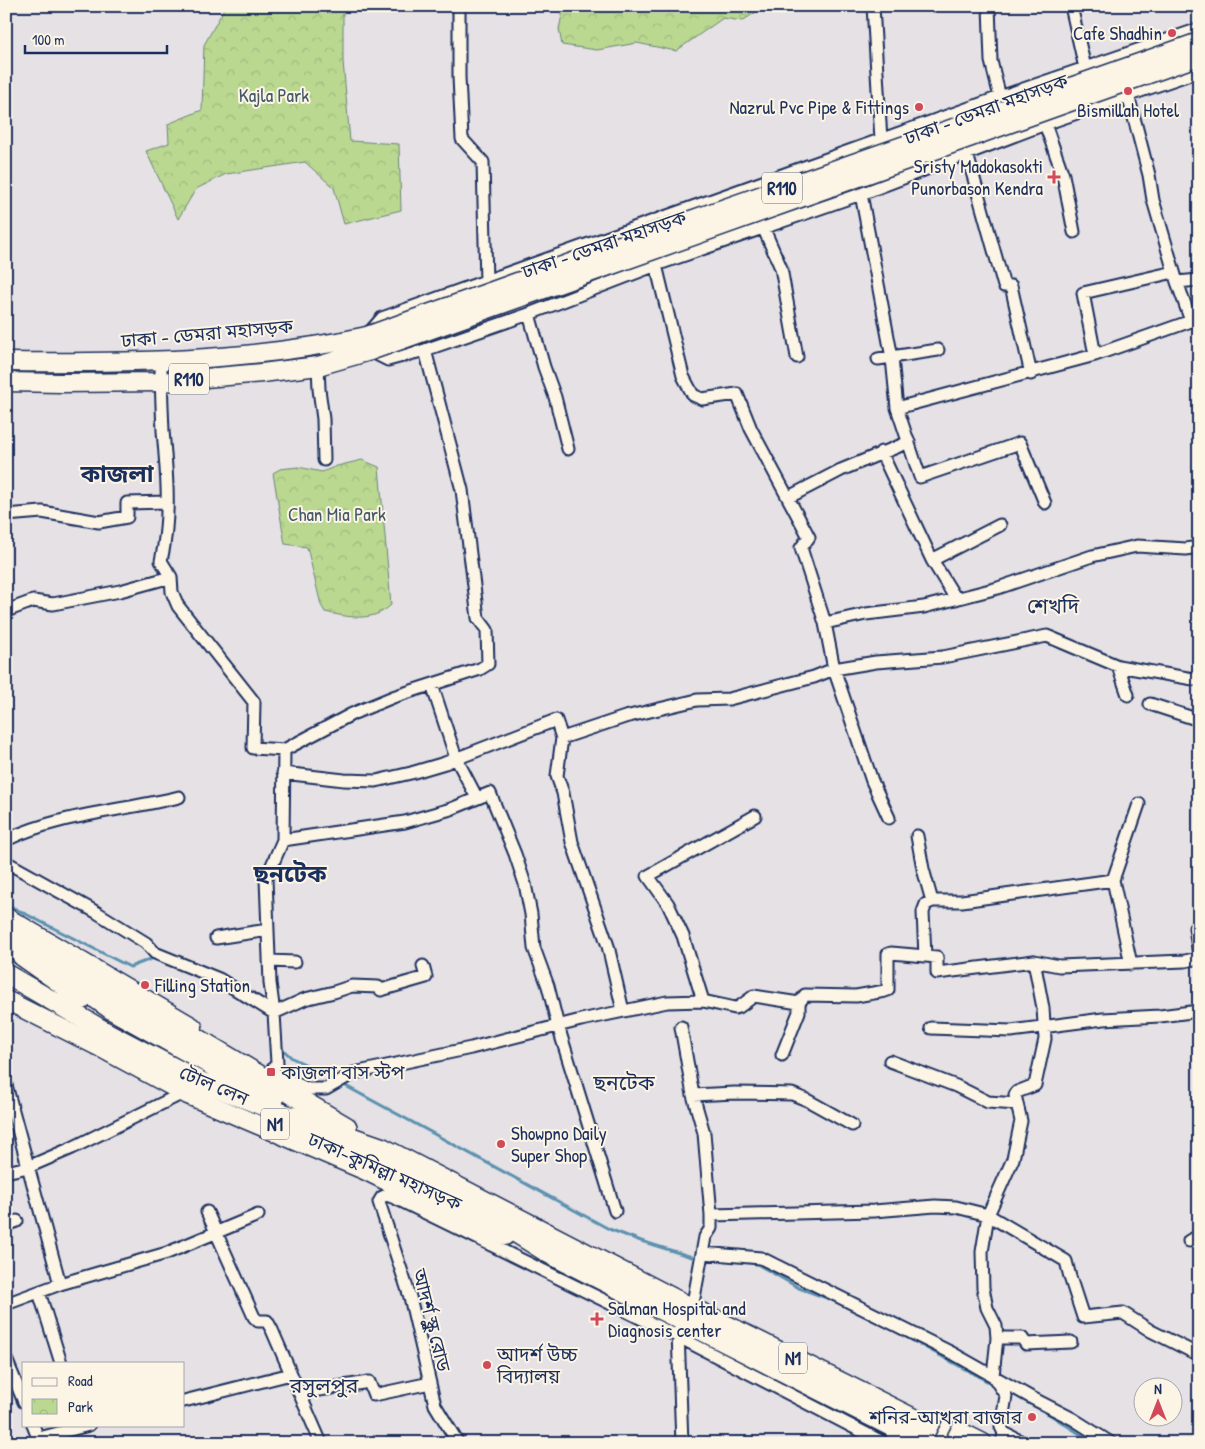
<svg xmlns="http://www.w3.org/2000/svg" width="1205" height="1449" viewBox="0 0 1205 1449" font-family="'Patrick Hand','Noto Sans Bengali',sans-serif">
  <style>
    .park { fill: url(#park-crowns); stroke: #6a8477 }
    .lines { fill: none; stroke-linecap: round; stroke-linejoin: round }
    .stream { stroke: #5b91af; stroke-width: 3 }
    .minor-casing { stroke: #1b2f5e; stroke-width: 15 }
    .primary-casing { stroke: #1b2f5e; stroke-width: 21 }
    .trunk-casing { stroke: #1b2f5e; stroke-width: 22 }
    .minor { stroke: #fcf5e5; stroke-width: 11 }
    .primary { stroke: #fcf5e5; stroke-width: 18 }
    .trunk { stroke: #fcf5e5; stroke-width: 19 }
    .pedestrian-bridge-casing { stroke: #1b2f5e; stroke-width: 12; stroke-linecap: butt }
    .primary-bridge-casing { stroke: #1b2f5e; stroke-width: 21; stroke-linecap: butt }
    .pedestrian-bridge { stroke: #fcf5e5; stroke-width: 9 }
    .primary-bridge { stroke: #fcf5e5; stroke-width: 18 }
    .poi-dot { fill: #d1495b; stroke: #fcf5e5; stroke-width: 2 }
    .labels { text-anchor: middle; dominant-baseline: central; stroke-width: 4; stroke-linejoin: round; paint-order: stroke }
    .shield { fill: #fcf5e5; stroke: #5e6a86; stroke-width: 1 }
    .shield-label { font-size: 18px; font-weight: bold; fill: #1b2f5e }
    .poi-label { font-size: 19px; fill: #1b2f5e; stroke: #fcf5e5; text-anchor: start }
    .park-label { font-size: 19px; fill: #43596a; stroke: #fcf5e5 }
    .street-label { font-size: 19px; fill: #1b2f5e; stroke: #fcf5e5 }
    .quarter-label { font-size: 21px; fill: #1b2f5e; stroke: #fcf5e5 }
    .district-label { font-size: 24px; font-weight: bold; fill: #1b2f5e; stroke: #fcf5e5 }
  </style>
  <defs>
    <pattern id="park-crowns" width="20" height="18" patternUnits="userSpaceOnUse" patternTransform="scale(1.25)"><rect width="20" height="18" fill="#bad890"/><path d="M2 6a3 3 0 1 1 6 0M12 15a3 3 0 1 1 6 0" fill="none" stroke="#9fba7f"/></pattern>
  </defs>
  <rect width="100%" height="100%" fill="#e5e1e5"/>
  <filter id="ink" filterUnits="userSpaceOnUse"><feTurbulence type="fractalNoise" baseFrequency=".02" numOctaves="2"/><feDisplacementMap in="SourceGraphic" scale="10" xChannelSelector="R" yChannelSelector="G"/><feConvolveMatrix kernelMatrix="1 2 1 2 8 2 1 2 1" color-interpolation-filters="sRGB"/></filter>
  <g filter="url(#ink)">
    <path class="park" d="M223,6H341L343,9V61L350,141L399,144L401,210L344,224L334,188L305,162L226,174L196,189L178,219L146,151L169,143L168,124L202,110L204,45L223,11Z
      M564,6H763L764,7L742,21L723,18L676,51L637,43L597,50L562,45L559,29Z
      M362,460L379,467L391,605C372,623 348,617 325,612L321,605L307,547L285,544L273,473L280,469L298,467L322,472L337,466Z"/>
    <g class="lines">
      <path class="stream" d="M6,904L130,967L156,957
        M280,1047L292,1058L324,1073L337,1081
        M342,1084L609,1229L641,1241L692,1257L699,1258
        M745,1262L757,1264L799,1288L835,1301
        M888,1327L994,1385
        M1009,1392L1052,1416L1094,1443"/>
      <g class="minor-casing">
        <path id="minor" d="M459,6V77L462,139L483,162L486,282
          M873,6L881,140
          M989,6L991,61L1000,97
          M1071,6L1085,68
          M1128,95L1149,175L1153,200L1177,282L1199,280
          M1045,124L1063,175L1074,232
          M967,154L1004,286H1011L1031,374
          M861,194L892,358L897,408L920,477L1020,443L1045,503
          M763,227L781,268L797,357
          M656,265L683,376L693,395L702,399L737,394L751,429L809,537L801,548L825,623L834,669L872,781L889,818
          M529,314L544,367L555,397L568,449
          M368,334L382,318L1000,97L1199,29
          M370,351L388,360L425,350L529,314L656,265L861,194L1045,124L1199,71
          M1095,355L1083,293L1174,272
          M878,359L938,350
          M161,362C161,385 162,408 163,431C167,474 171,518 161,561L171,577L172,592L178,606L254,702L253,748L284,750L352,714L393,697L449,679L480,669L488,664L487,630L478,618L462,490L425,350
          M318,366L319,389L323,419L324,460
          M897,408L1095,355L1191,321L1177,282
          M881,452L932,560L956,599
          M789,497L841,470L909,442
          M6,515L42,512L99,522L127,517V503L167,502
          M932,560L1000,525
          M6,611L33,601L53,604L120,591L171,577
          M825,623L866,614L924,607L998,588L1092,556L1137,546L1186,549L1198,547
          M1118,666L1128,695
          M432,685L456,758L477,798
          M1150,704L1199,720
          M562,738L625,717L697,700L729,699L814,677L834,669L876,662L943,657L1047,636L1118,666L1199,680
          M284,750L283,840L266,879L270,983L274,1013L277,1063L271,1072L308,1089H326L354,1073L471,1048L581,1020L667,1002L703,1001L735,1008L739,1007L754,996L799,1003L805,995L856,996L885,991L888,990V954L891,953L937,957V973L1034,961L1059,966L1185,961L1199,958
          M283,773L344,780L376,781L411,773L445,763L556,720L562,738L557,776L563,793L572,842L608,946L623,1011
          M917,836L923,869L932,901
          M6,840C60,814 122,811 179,797
          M283,840L405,822L451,809L490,793L515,854L525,884L531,914L534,948L548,986L558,1026L615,1211
          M6,862L96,912L146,943L155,953L219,979L274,1013L305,999L334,992L352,986L378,987L381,990L426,977L423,966
          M1199,927L1195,928L1199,955
          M216,938L268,930
          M925,956L923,912L926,904L932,901H962L1113,880
          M269,961L295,962
          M1131,964L1113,880L1139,804
          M703,1001L683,936L668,904L648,876L755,816
          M681,1027L693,1095L704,1133L711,1215
          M931,1028L1011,1031L1103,1019L1160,1016L1199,1011
          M782,1055L799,1012V1003
          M890,1061L956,1086L988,1102L1017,1104
          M6,1085L60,1284
          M693,1095L735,1093L792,1094L807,1100L852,1125
          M6,1172L28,1167L72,1148L183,1093
          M207,1212L254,1317L258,1321H267L272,1330L321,1443
          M6,1225L17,1221
          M1189,1241L1199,1236
          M703,1253L761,1258L954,1354L1032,1398L1073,1419L1111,1443
          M39,1292L61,1363
          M694,1298L705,1237L711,1228V1215L874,1211L935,1206L956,1207L988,1215L1066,1261L1070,1277L1083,1317L1123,1313L1151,1331L1199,1355
          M6,1304L60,1284L167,1253L258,1215
          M678,1332L682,1443
          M997,1338H1022L1026,1344L1071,1342
          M6,1359L24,1402
          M300,1393L369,1382L374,1395L430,1383
          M184,1401L291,1374
          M33,1425L40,1443
          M892,1427L893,1443
          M1004,1433L1024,1443
          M39,1438L89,1425
          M458,1443L435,1405L410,1297L379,1202L382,1197L387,1195L395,1198L679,1337L884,1443
          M1002,1443L1004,1433L1001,1427L1006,1396L993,1376L997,1338L996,1326L987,1308L983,1288L982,1252L988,1215L1013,1159L1021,1121L1015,1095L1017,1092L1035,1085L1045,1039L1043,1008L1034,961"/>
      </g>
      <g class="primary-casing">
        <path id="primary" d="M6,362C127,363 249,362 367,336
          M6,382L61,383L161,382L262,373L318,366L370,351
          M6,917L193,1027
          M6,1000L101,1048L188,1095L364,1170L452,1213L505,1236"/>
      </g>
      <g class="trunk-casing">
        <path id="trunk" d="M6,936L197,1038L347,1127
          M22,956L83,999
          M6,974L106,1032L199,1081L279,1112L383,1148L692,1308L963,1443
          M75,984L112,1010L274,1100
          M286,1128L356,1154L508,1228L548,1253L924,1443
          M954,1429L982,1443"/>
      </g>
      <use href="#minor" class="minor"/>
      <use href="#primary" class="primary"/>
      <use href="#trunk" class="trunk"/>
      <g class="pedestrian-bridge-casing">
        <path id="pedestrian-bridge" d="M937,1443L951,1415"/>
      </g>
      <g class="primary-bridge-casing">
        <path id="primary-bridge" d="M367,336L651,234L1199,42
          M370,351L1199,56"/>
      </g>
      <use href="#pedestrian-bridge" class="pedestrian-bridge"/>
      <use href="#primary-bridge" class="primary-bridge"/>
    </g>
  </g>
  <g class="poi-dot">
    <circle cx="1172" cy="33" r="5"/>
    <circle cx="1128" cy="91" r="5"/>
    <circle cx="919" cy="107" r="5"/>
    <path d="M1051.5 169.5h5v5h5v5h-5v5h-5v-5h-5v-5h5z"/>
    <circle cx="145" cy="985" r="5"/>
    <rect x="266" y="1067" width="10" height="10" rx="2.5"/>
    <circle cx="501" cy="1144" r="5"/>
    <path d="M594.5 1311.5h5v5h5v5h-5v5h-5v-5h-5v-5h5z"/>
    <circle cx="487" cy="1365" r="5"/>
    <circle cx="1032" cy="1417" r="5"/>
  </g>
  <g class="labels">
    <g class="shield">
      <rect x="762" y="172.5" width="40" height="31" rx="4"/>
      <rect x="169" y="363.5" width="40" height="31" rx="4"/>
      <rect x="261" y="1108.5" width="28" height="31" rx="4"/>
      <rect x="779" y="1342.5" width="28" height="31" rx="4"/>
    </g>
    <g class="shield-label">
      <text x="782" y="188">R110</text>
      <text x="189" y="379">R110</text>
      <text x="275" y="1124">N1</text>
      <text x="793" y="1358">N1</text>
    </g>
    <g class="poi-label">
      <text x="1162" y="33" text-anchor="end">Cafe Shadhin</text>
      <text x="909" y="107" text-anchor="end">Nazrul Pvc Pipe &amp; Fittings</text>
      <text x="1128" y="110" text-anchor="middle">Bismillah Hotel</text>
      <text x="1043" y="166" text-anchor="end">Sristy Madokasokti<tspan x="1043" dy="22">Punorbason Kendra</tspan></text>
      <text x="155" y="985">Filling Station</text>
      <text x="281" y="1072">কাজলা বাস স্টপ</text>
      <text x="511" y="1133">Showpno Daily<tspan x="511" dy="22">Super Shop</tspan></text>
      <text x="608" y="1308">Salman Hospital and<tspan x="608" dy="22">Diagnosis center</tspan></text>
      <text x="497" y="1354">আদর্শ উচ্চ<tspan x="497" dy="22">বিদ্যালয়</tspan></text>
      <text x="1022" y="1417" text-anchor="end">শনির-আখরা বাজার</text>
    </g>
    <g class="park-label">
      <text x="274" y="95">Kajla Park</text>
      <text x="337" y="514">Chan Mia Park</text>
    </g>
    <g class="street-label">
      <text transform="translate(986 109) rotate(-20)">ঢাকা - ডেমরা মহাসড়ক</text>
      <text transform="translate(604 244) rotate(-19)">ঢাকা - ডেমরা মহাসড়ক</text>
      <text transform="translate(207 333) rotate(-5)">ঢাকা - ডেমরা মহাসড়ক</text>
      <text transform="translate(214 1085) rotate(23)">টোল লেন</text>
      <text transform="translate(385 1171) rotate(24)">ঢাকা–কুমিল্লা মহাসড়ক</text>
      <text transform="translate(432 1320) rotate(76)">আদর্শ স্কুল রোড</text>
    </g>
    <g class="quarter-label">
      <text x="1053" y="605">শেখদি</text>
      <text x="624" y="1082">ছনটেক</text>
      <text x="324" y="1385">রসুলপুর</text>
    </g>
    <g class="district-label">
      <text x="117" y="473">কাজলা</text>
      <text x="290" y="873">ছনটেক</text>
    </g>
  </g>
  <rect width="1205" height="1449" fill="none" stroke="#fcf5e5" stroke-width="25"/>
  <rect x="12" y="12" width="1180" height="1424" fill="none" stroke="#1b2f5e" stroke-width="2" filter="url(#ink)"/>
  <rect x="22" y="1362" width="162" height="65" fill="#fcf5e5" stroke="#a2a6af"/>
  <rect x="32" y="1378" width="25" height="8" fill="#fcf5e5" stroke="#a2a6af"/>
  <text x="68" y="1386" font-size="15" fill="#1b2f5e">Road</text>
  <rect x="32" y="1399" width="25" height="15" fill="url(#park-crowns)" stroke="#a2a6af"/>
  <text x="68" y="1412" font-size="15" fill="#1b2f5e">Park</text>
  <g transform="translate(1158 1402)"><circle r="24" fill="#fcf5e5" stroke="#a2a6af"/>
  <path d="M0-4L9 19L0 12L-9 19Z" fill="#d1495b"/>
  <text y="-8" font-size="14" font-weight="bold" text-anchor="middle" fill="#1b2f5e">N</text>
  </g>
  <path d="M25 45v8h142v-8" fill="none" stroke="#1b2f5e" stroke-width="2.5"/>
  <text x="32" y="45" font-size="15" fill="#1b2f5e" stroke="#fcf5e5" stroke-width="4" paint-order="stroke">100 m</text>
</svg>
